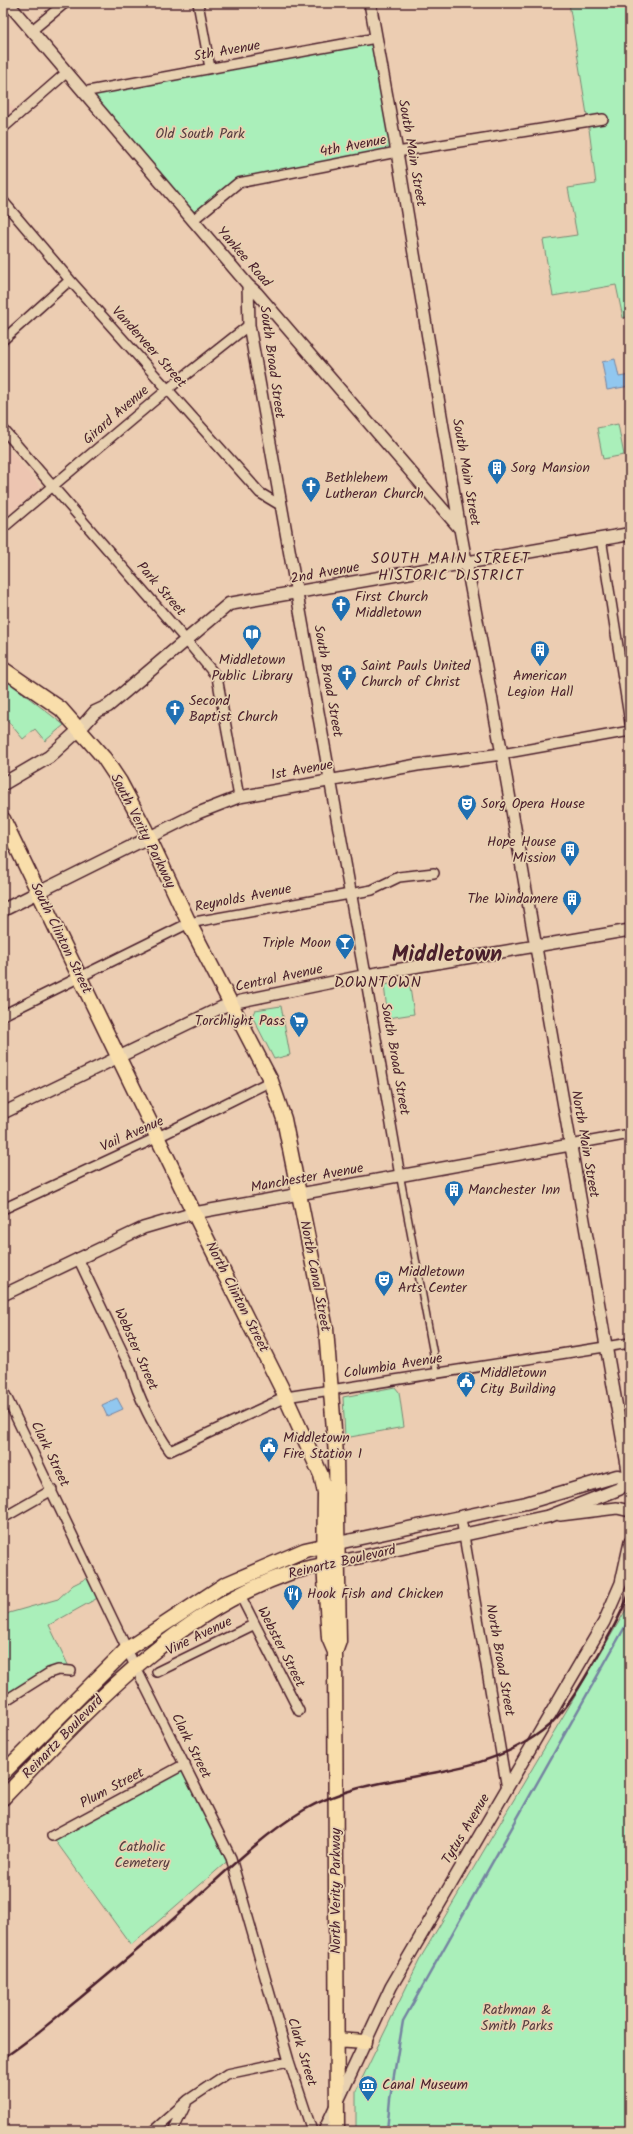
<svg xmlns="http://www.w3.org/2000/svg" width="633" height="2134" viewBox="0 0 633 2134" font-family="Kalam,sans-serif">
  <style>
    .built { fill: #edc5b1 }
    .green { fill: #aaefba; stroke: #7a8772 }
    .water { fill: #91c7ef; stroke: #7584a1 }
    .lines { fill: none; stroke-linecap: round; stroke-linejoin: round }
    .stream { stroke: #7584a1; stroke-width: 2.5 }
    .pedestrian-casing { stroke: #4a1f2b; stroke-width: 9 }
    .minor-casing { stroke: #4a1f2b; stroke-width: 12 }
    .tertiary-casing { stroke: #4a1f2b; stroke-width: 14 }
    .secondary-casing { stroke: #4a1f2b; stroke-width: 15 }
    .primary-casing { stroke: #4a1f2b; stroke-width: 17 }
    .pedestrian { stroke: #e8d1b1; stroke-width: 6 }
    .minor { stroke: #e8d1b1; stroke-width: 9 }
    .tertiary { stroke: #e8d1b1; stroke-width: 11 }
    .secondary { stroke: #e8d1b1; stroke-width: 12 }
    .primary { stroke: #f9deab; stroke-width: 14 }
    .rail { stroke: #4a1f2b; stroke-width: 2.5 }
    .labels { text-anchor: middle; dominant-baseline: central; stroke-width: 3.5; stroke-linejoin: round; paint-order: stroke }
    .street-label { font-size: 14px; fill: #4a1f2b; stroke: #e8d1b1 }
    .park-label { font-size: 14px; fill: #583e40; stroke: #e8d1b1 }
    .poi-label { font-size: 14px; fill: #4a1f2b; stroke: #e8d1b1; text-anchor: start }
    .neighbourhood-label { font-size: 15px; letter-spacing: 1px; fill: #4a1f2b; stroke: #e8d1b1 }
    .town-label { font-size: 22px; font-weight: bold; fill: #4a1f2b; stroke: #e8d1b1 }
  </style>
  <rect width="100%" height="100%" fill="#eccdb2"/>
  <filter id="ink" filterUnits="userSpaceOnUse"><feTurbulence type="fractalNoise" baseFrequency=".025" numOctaves="2"/><feDisplacementMap in="SourceGraphic" scale="8" xChannelSelector="R" yChannelSelector="G"/><feConvolveMatrix kernelMatrix="1 2 1 2 8 2 1 2 1" color-interpolation-filters="sRGB"/></filter>
  <g filter="url(#ink)">
    <path class="built" d="M3,96L15,110L3,121Z
      M3,442L41,487L3,519Z"/>
    <path class="green" d="M569,3H630V316L623,318L616,285L553,296L543,240L577,235L568,188L596,184L588,121Z
      M376,38L397,152L238,183L193,220L83,92Z
      M618,424L624,455L603,459L597,428Z
      M3,678L64,725L45,741L35,729L23,739L7,720L3,723Z
      M409,981L414,1014L388,1018L384,985Z
      M281,1006L290,1055L274,1059L252,1016L255,1010Z
      M395,1387L399,1392L404,1427L345,1438L343,1397Z
      M93,1575L103,1595L49,1625L71,1671L58,1670L3,1702V1617L9,1613L58,1599L73,1585Z
      M630,1603V2131H356V2091L421,1957Z
      M185,1764L231,1858L131,1945L52,1836Z"/>
    <path class="water" d="M615,359L619,377L630,375V386L607,390L602,362Z
      M117,1398L123,1409L107,1416L102,1405Z"/>
    <g class="lines">
      <path class="stream" d="M387,2131L390,2099L403,2021L630,1618"/>
      <g class="pedestrian-casing">
        <path id="pedestrian" d="M400,1176L437,1373"/>
      </g>
      <g class="minor-casing">
        <path id="minor" d="M198,3L210,68
          M31,31L65,3
          M83,92L376,38
          M3,128L66,73
          M3,201L70,280L260,493L280,505
          M193,220L238,183L397,152L603,119
          M3,340L70,280
          M3,429L186,640L217,677L239,797
          M3,528L168,389L249,325
          M601,538L630,723
          M502,754L630,731
          M365,975L400,1176
          M3,1015L189,923L372,890L399,877L434,873
          M570,1145L630,1134
          M3,1209L158,1137L271,1081
          M78,1258L131,1370C137,1395 155,1430 170,1451L286,1397L630,1343
          M3,1390L135,1666L231,1858L289,2061L312,2131
          M3,1518L52,1490
          M461,1518L507,1789
          M240,1595L299,1711
          M157,1672L253,1625
          M3,1702L49,1673L58,1670L71,1671
          M52,1836L185,1764
          M153,2131L188,2100L227,2074L289,2061
          M173,2131L186,2104"/>
      </g>
      <g class="tertiary-casing">
        <path id="tertiary" d="M8,3L248,285L257,293L460,529
          M370,3L397,152L460,529L502,754L630,1482
          M248,285L249,325L365,975
          M39,892L198,813L239,797L417,765L502,754
          M3,1113L222,1007L241,1001L372,974L630,930
          M3,1295L143,1228L194,1213L570,1145
          M560,1515L617,1508L630,1511
          M324,2131L391,1987L604,1622L621,1583L630,1542"/>
      </g>
      <g class="secondary-casing">
        <path id="secondary" d="M3,784L49,757L80,729L95,712L108,706L229,604L630,534
          M3,910L39,892
          M338,1543L526,1503L617,1476L629,1478
          M338,1562L550,1516L619,1489L630,1478"/>
      </g>
      <g class="primary-casing">
        <path id="primary" d="M3,669L61,709L104,758L120,782L145,829L189,923L271,1081L284,1119L326,1329L336,1455L339,1641L335,1652L337,2131
          M3,819L194,1213L281,1387L321,1475L325,1493L324,1565L329,1638L335,1652
          M3,1773L127,1649L224,1585L305,1550L332,1544
          M3,1798C88,1710 172,1614 292,1572C306,1568 320,1566 333,1563
          M336,2040L365,2042"/>
      </g>
      <use href="#pedestrian" class="pedestrian"/>
      <use href="#minor" class="minor"/>
      <use href="#tertiary" class="tertiary"/>
      <use href="#secondary" class="secondary"/>
      <use href="#primary" class="primary"/>
      <path class="rail" d="M3,2058C30,2041 55,2018 80,1998C117,1967 155,1936 191,1903C226,1871 264,1834 304,1810C378,1767 472,1785 542,1731C567,1712 581,1684 597,1657C609,1636 622,1614 630,1591"/>
    </g>
  </g>
  <defs>
    <g id="building-pin" transform="scale(1)"><path d="M0 17L-7.5 6A9.5 9.5 0 1 1 7.5 6Z" fill="#1f6fb2" stroke="#e8d1b1"/><path d="M-4-6H4V6H1V3H-1V6H-4ZM-2.5-4.3h1.7v1.8h-1.7ZM.8-4.3h1.7v1.8H.8ZM-2.5-1h1.7V.8h-1.7ZM.8-1h1.7V.8H.8Z" fill="#fff"/></g>
    <g id="church-pin" transform="scale(1)"><path d="M0 17L-7.5 6A9.5 9.5 0 1 1 7.5 6Z" fill="#1f6fb2" stroke="#e8d1b1"/><path d="M-1.2-6h2.4v3.5h3.3v2.4h-3.3V6h-2.4V-.1h-3.3v-2.4h3.3Z" fill="#fff"/></g>
    <g id="library-pin" transform="scale(1)"><path d="M0 17L-7.5 6A9.5 9.5 0 1 1 7.5 6Z" fill="#1f6fb2" stroke="#e8d1b1"/><path d="M-6-4Q-3-5.5-.7-3.5V5Q-3 3-6 4ZM6-4Q3-5.5 .7-3.5V5Q3 3 6 4Z" fill="#fff"/></g>
    <g id="theatre-pin" transform="scale(1)"><path d="M0 17L-7.5 6A9.5 9.5 0 1 1 7.5 6Z" fill="#1f6fb2" stroke="#e8d1b1"/><path d="M-5-5.5Q0-4 5-5.5V0Q5 5 0 6Q-5 5-5 0ZM-3.3-2.5H-1v1.5H-3.3ZM1-2.5H3.3v1.5H1ZM-2.8 1Q0 5.5 2.8 1Z" fill="#fff"/></g>
    <g id="bar-pin" transform="scale(1)"><path d="M0 17L-7.5 6A9.5 9.5 0 1 1 7.5 6Z" fill="#1f6fb2" stroke="#e8d1b1"/><path d="M-6-5H6L.8 .8V4.5H3.5V6h-7V4.5H-.8V.8Z" fill="#fff"/></g>
    <g id="supermarket-pin" transform="scale(1)"><path d="M0 17L-7.5 6A9.5 9.5 0 1 1 7.5 6Z" fill="#1f6fb2" stroke="#e8d1b1"/><path d="M-6-5.5h2.5l.6 2H6L4.5 2H-2.5L-4.4-4H-6ZM-1.5 3.2a1.3 1.3 0 1 0 .1 0ZM3 3.2a1.3 1.3 0 1 0 .1 0Z" fill="#fff"/></g>
    <g id="civic-pin" transform="scale(1)"><path d="M0 17L-7.5 6A9.5 9.5 0 1 1 7.5 6Z" fill="#1f6fb2" stroke="#e8d1b1"/><path d="M-.6-6.5H3V-4.5H.6V-3L4-1V1h2V6H-6V1h2V-1L-.6-3ZM-1.2 2.5V6h2.4V2.5Z" fill="#fff"/></g>
    <g id="restaurant-pin" transform="scale(1)"><path d="M0 17L-7.5 6A9.5 9.5 0 1 1 7.5 6Z" fill="#1f6fb2" stroke="#e8d1b1"/><path d="M-5-6h1v4h1v-4h1v4h1v-4h1v5L-1.5 .5V6h-2V.5L-5-1ZM5-6V6H3V1.5H1.5Q1.5-4 5-6Z" fill="#fff"/></g>
    <g id="museum-pin" transform="scale(1)"><path d="M0 17L-7.5 6A9.5 9.5 0 1 1 7.5 6Z" fill="#1f6fb2" stroke="#e8d1b1"/><path d="M0-6L6-3V-2H-6V-3ZM-5-1h2V3h-2ZM-1-1h2V3h-2ZM3-1h2V3H3ZM-6 4H6V6H-6Z" fill="#fff"/></g>
  </defs>
  <g fill-rule="evenodd">
    <use href="#building-pin" x="497" y="468"/>
    <use href="#church-pin" x="311" y="486"/>
    <use href="#church-pin" x="341" y="605"/>
    <use href="#library-pin" x="252" y="634"/>
    <use href="#building-pin" x="540" y="650"/>
    <use href="#church-pin" x="347" y="674"/>
    <use href="#church-pin" x="175" y="709"/>
    <use href="#theatre-pin" x="467" y="804"/>
    <use href="#building-pin" x="570" y="850"/>
    <use href="#building-pin" x="572" y="899"/>
    <use href="#bar-pin" x="345" y="943"/>
    <use href="#supermarket-pin" x="299" y="1021"/>
    <use href="#building-pin" x="454" y="1190"/>
    <use href="#theatre-pin" x="384" y="1280"/>
    <use href="#civic-pin" x="466" y="1381"/>
    <use href="#civic-pin" x="269" y="1446"/>
    <use href="#restaurant-pin" x="293" y="1594"/>
    <use href="#museum-pin" x="368" y="2085"/>
  </g>
  <g class="labels">
    <g class="street-label">
      <text transform="translate(227 51) rotate(-10)">5th Avenue</text>
      <text transform="translate(353 146) rotate(-11)">4th Avenue</text>
      <text transform="translate(412 153) rotate(80)">South Main Street</text>
      <text transform="translate(244 257) rotate(49)">Yankee Road</text>
      <text transform="translate(149 347) rotate(48)">Vanderveer Street</text>
      <text transform="translate(272 362) rotate(82)">South Broad Street</text>
      <text transform="translate(116 415) rotate(-41)">Girard Avenue</text>
      <text transform="translate(466 472) rotate(80)">South Main Street</text>
      <text transform="translate(325 573) rotate(-10)">2nd Avenue</text>
      <text transform="translate(161 589) rotate(49)">Park Street</text>
      <text transform="translate(328 681) rotate(80)">South Broad Street</text>
      <text transform="translate(302 770) rotate(-10)">1st Avenue</text>
      <text transform="translate(143 831) rotate(63)">South Verity Parkway</text>
      <text transform="translate(243 898) rotate(-11)">Reynolds Avenue</text>
      <text transform="translate(61 938) rotate(64)">South Clinton Street</text>
      <text transform="translate(279 978) rotate(-12)">Central Avenue</text>
      <text transform="translate(395 1059) rotate(80)">South Broad Street</text>
      <text transform="translate(132 1134) rotate(-24)">Vail Avenue</text>
      <text transform="translate(585 1144) rotate(80)">North Main Street</text>
      <text transform="translate(307 1178) rotate(-10)">Manchester Avenue</text>
      <text transform="translate(315 1276) rotate(79)">North Canal Street</text>
      <text transform="translate(237 1297) rotate(63)">North Clinton Street</text>
      <text transform="translate(136 1349) rotate(66)">Webster Street</text>
      <text transform="translate(393 1366) rotate(-9)">Columbia Avenue</text>
      <text transform="translate(50 1454) rotate(64)">Clark Street</text>
      <text transform="translate(342 1562) rotate(-13)">Reinartz Boulevard</text>
      <text transform="translate(199 1636) rotate(-26)">Vine Avenue</text>
      <text transform="translate(281 1647) rotate(63)">Webster Street</text>
      <text transform="translate(500 1660) rotate(80)">North Broad Street</text>
      <text transform="translate(63 1737) rotate(-46)">Reinartz Boulevard</text>
      <text transform="translate(191 1746) rotate(63)">Clark Street</text>
      <text transform="translate(112 1788) rotate(-28)">Plum Street</text>
      <text transform="translate(466 1829) rotate(-59)">Tytus Avenue</text>
      <text transform="translate(336 1891) rotate(-90)">North Verity Parkway</text>
      <text transform="translate(302 2052) rotate(73)">Clark Street</text>
    </g>
    <g class="park-label">
      <text x="200" y="134">Old South Park</text>
      <text x="142" y="1847">Catholic<tspan x="142" dy="16">Cemetery</tspan></text>
      <text x="517" y="2010">Rathman &amp;<tspan x="517" dy="16">Smith Parks</tspan></text>
    </g>
    <g class="poi-label">
      <text x="511" y="468">Sorg Mansion</text>
      <text x="325" y="478">Bethlehem<tspan x="325" dy="16">Lutheran Church</tspan></text>
      <text x="355" y="597">First Church<tspan x="355" dy="16">Middletown</tspan></text>
      <text x="252" y="660" text-anchor="middle">Middletown<tspan x="252" dy="16">Public Library</tspan></text>
      <text x="361" y="666">Saint Pauls United<tspan x="361" dy="16">Church of Christ</tspan></text>
      <text x="540" y="676" text-anchor="middle">American<tspan x="540" dy="16">Legion Hall</tspan></text>
      <text x="189" y="701">Second<tspan x="189" dy="16">Baptist Church</tspan></text>
      <text x="481" y="804">Sorg Opera House</text>
      <text x="556" y="842" text-anchor="end">Hope House<tspan x="556" dy="16">Mission</tspan></text>
      <text x="558" y="899" text-anchor="end">The Windamere</text>
      <text x="331" y="943" text-anchor="end">Triple Moon</text>
      <text x="285" y="1021" text-anchor="end">Torchlight Pass</text>
      <text x="468" y="1190">Manchester Inn</text>
      <text x="398" y="1272">Middletown<tspan x="398" dy="16">Arts Center</tspan></text>
      <text x="480" y="1373">Middletown<tspan x="480" dy="16">City Building</tspan></text>
      <text x="283" y="1438">Middletown<tspan x="283" dy="16">Fire Station 1</tspan></text>
      <text x="307" y="1594">Hook Fish and Chicken</text>
      <text x="382" y="2085">Canal Museum</text>
    </g>
    <g class="neighbourhood-label">
      <text x="451" y="559">SOUTH MAIN STREET<tspan x="451" dy="17">HISTORIC DISTRICT</tspan></text>
      <text x="378" y="983">DOWNTOWN</text>
    </g>
    <g class="town-label">
      <text x="447" y="955">Middletown</text>
    </g>
  </g>
  <rect width="633" height="2134" fill="none" stroke="#e8d1b1" stroke-width="16"/>
  <rect x="8" y="8" width="617" height="2118" fill="none" stroke="#4a1f2b" stroke-width="1.5" filter="url(#ink)"/>
</svg>
